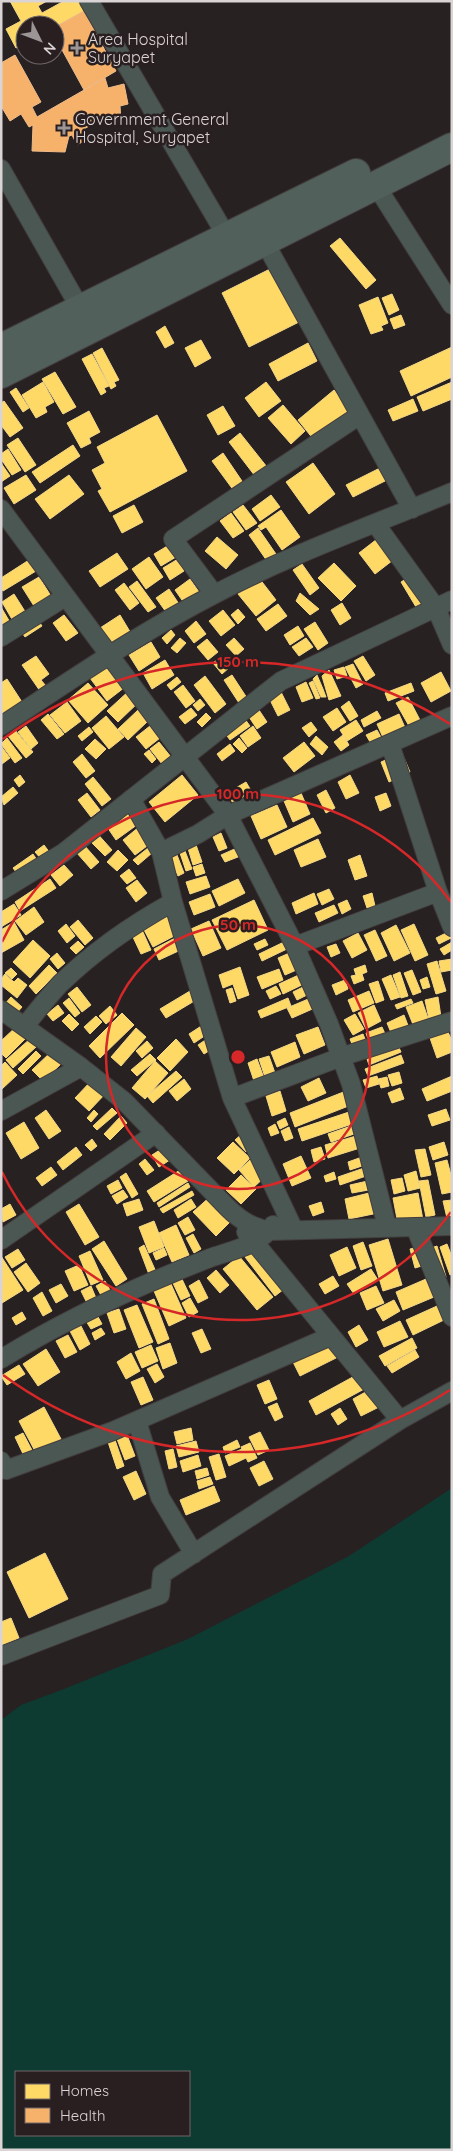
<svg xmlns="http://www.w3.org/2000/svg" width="453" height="2151" viewBox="0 0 453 2151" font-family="Quicksand,sans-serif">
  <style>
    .water { fill: #0e3b31; fill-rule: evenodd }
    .homes { fill: #ffd966; stroke: #f4d887 }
    .health { fill: #f6b26b; stroke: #eebc8b }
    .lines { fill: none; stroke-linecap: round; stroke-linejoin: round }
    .minor-casing { stroke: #433e3f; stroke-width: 20 }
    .primary-casing { stroke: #433e3f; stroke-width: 30 }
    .minor { stroke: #4b5752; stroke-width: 18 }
    .primary { stroke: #52605c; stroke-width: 28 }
    .ring { fill: none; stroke: #d62828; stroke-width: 2.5 }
    .poi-dot { fill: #9c9596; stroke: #291f21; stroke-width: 2 }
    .labels { text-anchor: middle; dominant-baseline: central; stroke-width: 5; stroke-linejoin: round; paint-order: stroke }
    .poi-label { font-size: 16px; fill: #dbd4d5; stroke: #291f21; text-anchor: start }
    .centre { fill: #d62828; stroke: #291f21; stroke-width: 2.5 }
    .ring-label { font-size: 15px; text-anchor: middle; font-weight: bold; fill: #d62828; stroke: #291f21; stroke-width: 5; stroke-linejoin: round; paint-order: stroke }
  </style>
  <rect width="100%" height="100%" fill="#272122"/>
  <path class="water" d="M452,1488V2150H1V1720L21,1705L64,1689L188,1639L349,1556ZM16,2072H189V2135H16Z"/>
  <path class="homes" d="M10,1H47L38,6L42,13L64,1H78L84,11L55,27V25H25V44L16,48L6,29L21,21Z
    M340,238L376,280L366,289L330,246Z
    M276,266L303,320L249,347L222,293Z
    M392,294L399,310L389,315L382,298Z
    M378,297L388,323L381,326L383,330L371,334L359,305Z
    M401,315L405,325L394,329L390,319Z
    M165,326L174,343L165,348L156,332Z
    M201,340L211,358L195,367L185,348Z
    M308,343L317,361L278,381L269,364Z
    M452,347V377L411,396L400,371Z
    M102,348L119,380L114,382L116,386L111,389L93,353Z
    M92,354L109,386L104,388L106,392L101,395L82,359Z
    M55,372L76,407L63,414L42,379Z
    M43,382L54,402L45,407L47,412L36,418L22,395Z
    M266,382L281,401L259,417L245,398Z
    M452,382V399L423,411L417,397Z
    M16,388L29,408L23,412L10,392Z
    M334,390L351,411L314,440L298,420Z
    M413,399L418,411L393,421L388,410Z
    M4,401L23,428L10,437L1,425V403Z
    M283,405L305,431L291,444L268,418Z
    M223,406L235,426L218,435L207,415Z
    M89,411L100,432L89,438L91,443L81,448L67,423Z
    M157,415L187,471L110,512L98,491L102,489L92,470L105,463L97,447Z
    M240,433L267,467L255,476L229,442Z
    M18,438L36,465L25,472L7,445Z
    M73,445L80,456L40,483L32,472Z
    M8,449L21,470L12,475L1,459V454Z
    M223,453L244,484L234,491L212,461Z
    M1,463L10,476L1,482Z
    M313,463L335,494L309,514L286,482Z
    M382,467L389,479L353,497L346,485Z
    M26,475L36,490L14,504L4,488Z
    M69,475L84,494L50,519L35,499Z
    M271,495L280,507L260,521L252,509Z
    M134,505L143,522L122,533L113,516Z
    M243,505L257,523L246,530L233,512Z
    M281,510L300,537L282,550L266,527L261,530L258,526Z
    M231,513L244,531L233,538L220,521Z
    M258,528L276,554L267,561L249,535Z
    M381,536L397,557L375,574L359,553Z
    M217,537L238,555L226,569L205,551Z
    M169,545L176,557L161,566L154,554Z
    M117,553L128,569L100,587L89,571Z
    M149,557L163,577L146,589L132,569Z
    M178,559L184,571L170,580L163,568Z
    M29,560L36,571L3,591L1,588V578Z
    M334,563L356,586L341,601L318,578Z
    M302,564L319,588L310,595L293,570Z
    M39,577L51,596L34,606L22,587Z
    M409,577L424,603L416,607L401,582Z
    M259,578L276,600L256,616L238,594Z
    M190,579L199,592L184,603L175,590Z
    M137,581L156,607L148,612L129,587Z
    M124,583L139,603L130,610L115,590Z
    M169,589L179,604L166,612L156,598Z
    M300,593L319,609L310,615L296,601Z
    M14,594L26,613L13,621L2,602Z
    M342,603L351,618L340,625L331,610Z
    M278,604L287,616L266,631L257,619Z
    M1,607L11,624L1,631Z
    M238,609L245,617L238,624L231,615Z
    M223,610L235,625L221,636L209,621Z
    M64,615L78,633L66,641L53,623Z
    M120,615L132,635L113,648L100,628Z
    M36,617L42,626L25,637L19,628Z
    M196,621L206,634L194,643L185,631Z
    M315,622L328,643L318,650L304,629Z
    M298,626L304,636L290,645L284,635Z
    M171,630L175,635L167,644L162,638Z
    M180,638L186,643L177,653L171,648Z
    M234,638L244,649L236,656L226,645Z
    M306,638L313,647L299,656L292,647Z
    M207,639L218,652L208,660L197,647Z
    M151,642L160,657L139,671L129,655Z
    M222,655L231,666L222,674L213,663Z
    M36,656L49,674L41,680L46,686L40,691L22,665Z
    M363,656L375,675L366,681L354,661Z
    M165,660L174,675L152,689L143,673Z
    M112,661L129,684L107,701L90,678Z
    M353,664L363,684L356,688L345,667Z
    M344,667L347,676L337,679L334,670Z
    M329,670L341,696L329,700L322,676Z
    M441,672L451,691L431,702L421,683Z
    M232,675L247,698L239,703L224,680Z
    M317,675L323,689L326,697H321L313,679Z
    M205,676L226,704L215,713L194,685Z
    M177,677L181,682L171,690L167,685Z
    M7,679L22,702L2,714L1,683Z
    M313,681L320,698L316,699L309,683Z
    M306,682L313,698L302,702L296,687Z
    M88,683L108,705L88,723L68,700Z
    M411,683L414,691L388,701L385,693Z
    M183,685L195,701L186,708L174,692Z
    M131,689L141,700L118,722L107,711Z
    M281,692L290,710L278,716L269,698Z
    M408,697L420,720L409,726L396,703Z
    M200,699L205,705L198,711L193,705Z
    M349,701L358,716L350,721L341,707Z
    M67,702L81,721L65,733L50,715Z
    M257,707L267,722L257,729L247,714Z
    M191,708L197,715L185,724L179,717Z
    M337,708L346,722L333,731L323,717Z
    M138,710L148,721L128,740L118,729Z
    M377,711L381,718L364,727L361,720Z
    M206,713L211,718L202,727L197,722Z
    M48,714L64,734L57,739L41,720Z
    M399,714L407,732L385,742L377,724Z
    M242,715L250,726L230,740L222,729Z
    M106,716L124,737L109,749L92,728Z
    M356,720L363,731L347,741L340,730Z
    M155,722L165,734L146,749L136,737Z
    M311,722L317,730L309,737L302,728Z
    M26,726L38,743L31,749L18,732Z
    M253,726L261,738L248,747L240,736Z
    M89,727L93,732L82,741L78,736Z
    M15,730L33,752L26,758L8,736Z
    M377,730L383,741L373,747L366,735Z
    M343,735L349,745L341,751L334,742Z
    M316,736L328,747L322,755L310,744Z
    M7,738L22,758L15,763L1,744Z
    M239,738L247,748L242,753L233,744Z
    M95,739L106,749L96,759L85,749Z
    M159,742L171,757L162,764L150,749Z
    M304,742L315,756L294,772L283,758Z
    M230,744L235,751L222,761L217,754Z
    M1,746L10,758L2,764L1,763Z
    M149,750L156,759L152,763L144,754Z
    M402,753L410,772L389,782L381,762Z
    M82,754L95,771L86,778L73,762Z
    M20,775L25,782L19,787L14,780Z
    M182,775L198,795L165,822L149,802Z
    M350,775L359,793L346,799L338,782Z
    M93,777L111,799L102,806L85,784Z
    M246,782L253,794L234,805L227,793Z
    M13,787L18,793L4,805L1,797Z
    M326,790L335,808L326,813L317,795Z
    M87,793L100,810L91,817L78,800Z
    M301,793L310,814L293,822L284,801Z
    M386,793L391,806L380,811L375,797Z
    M277,805L287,827L261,839L251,816Z
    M129,806L141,822L116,840L105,824Z
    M313,818L321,833L275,855L268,840Z
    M139,827L151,843L135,855L123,840Z
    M95,831L112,850L105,856L88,839Z
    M221,833L227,848L219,851L213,837Z
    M318,839L326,857L301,867L294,850Z
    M195,842L202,862L193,865L187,845Z
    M44,845L50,853L42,860L35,852Z
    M84,845L99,862L91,869L76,852Z
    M239,847L243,855L225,862L221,855Z
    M148,848L152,853L138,865L133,860Z
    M118,850L128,860L117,871L107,862Z
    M185,851L192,869L186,871L180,853Z
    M33,854L39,863L19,876L13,868Z
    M177,855L184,873L178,876L170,858Z
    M360,855L367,876L355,880L348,860Z
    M202,864L205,873L196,876L193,867Z
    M64,865L73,875L60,886L51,875Z
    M129,869L136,878L127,884L120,876Z
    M206,876L210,887L190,894L186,882Z
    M50,879L56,888L20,911L15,902Z
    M238,879L245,893L219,906L212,891Z
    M137,880L147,893L136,902L126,888Z
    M329,889L334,899L322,905L317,894Z
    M314,893L318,904L296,914L292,903Z
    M372,893L375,906L367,908L363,896Z
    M210,894L215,907L194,915L189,902Z
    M254,900L268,930L227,950L212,920Z
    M347,900L351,909L342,914L338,904Z
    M14,904L21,915L1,927V912Z
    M334,905L338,913L319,922L315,913Z
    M34,907L44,922L26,935L15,921Z
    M167,912L178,934L153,947L142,926Z
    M78,920L93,938L85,945L70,927Z
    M209,921L221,948L203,956L191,929Z
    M14,922L24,940L1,953V930Z
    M66,924L75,936L67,943L58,931Z
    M414,924L428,955L415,961L401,930Z
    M396,925L410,953L394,961L381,933Z
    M142,930L151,950L141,954L132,935Z
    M375,930L387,956L376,961L364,935Z
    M448,932L451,938L439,944L436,938Z
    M358,933L367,950L352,958L343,941Z
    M179,936L185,948L159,960L154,949Z
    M265,939L268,945L257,950L254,944Z
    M33,940L50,956L30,978L13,962Z
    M78,941L84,947L76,954L70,948Z
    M286,941L289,948L262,961L259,954Z
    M452,942V950L444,955L440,949Z
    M336,944L340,953L331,957L327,947Z
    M294,951L301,968L285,975L278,958Z
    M57,953L65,963L58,969L50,959Z
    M452,959V970L441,972L439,961Z
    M437,961L446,991L436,994L427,964Z
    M49,965L57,973L36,994L29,986Z
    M365,965L367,972L362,974L364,980L354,984L351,976L356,975L354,969Z
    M240,967L249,995L238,999L233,984L223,988L219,975Z
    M11,968L17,974L12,979L5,973Z
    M279,969L283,980L262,989L257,977Z
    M412,970L421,992L413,995L404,973Z
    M400,972L408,996L401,998L393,975Z
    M303,973L308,982L283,994L279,984Z
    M5,974L14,982L18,978L27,985L17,998L1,985V979Z
    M391,975L400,997L391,1000L382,979Z
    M427,977L430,987L423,989L420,980Z
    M345,980L348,989L336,995L332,985Z
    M378,981L384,1000L376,1003L369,984Z
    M309,984L313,992L297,1000L293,992Z
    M276,986L281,994L270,999L266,991Z
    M77,987L91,1005L82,1012L68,994Z
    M232,988L236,1001L230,1003L226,990Z
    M190,991L196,1000L166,1018L160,1009Z
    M369,991L374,1003L353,1012L348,1000Z
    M11,997L22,1007L15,1015L4,1005Z
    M313,997L317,1007L292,1018L287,1008Z
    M438,997L441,1017L429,1019L425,1000Z
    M69,998L80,1013L75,1017L63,1003Z
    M288,998L291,1006L261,1018L258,1011Z
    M411,999L413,1003L397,1009L395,1005Z
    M422,1001L429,1021L414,1027L406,1007Z
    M58,1005L64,1013L53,1021L47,1014Z
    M374,1005L381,1021L366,1029L358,1013Z
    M110,1006L117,1015L106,1024L99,1016Z
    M122,1013L134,1025L100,1058L89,1046Z
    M69,1014L79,1024L72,1031L62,1021Z
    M355,1014L364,1029L353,1035L344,1020Z
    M404,1015L409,1028L392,1035L387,1023Z
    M96,1016L102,1022L90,1034L84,1027Z
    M209,1021L215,1029L194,1043L189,1034Z
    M17,1026L27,1037L6,1058L1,1053V1041Z
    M318,1027L325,1045L304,1054L296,1035Z
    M382,1027L386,1036L369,1042L366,1033Z
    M136,1028L146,1037L121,1066L111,1057Z
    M217,1032L223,1042L204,1054L198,1045Z
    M448,1032L452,1041V1052L437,1058L430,1038Z
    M363,1034L367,1044L354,1049L350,1039Z
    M30,1039L36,1047L13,1068L6,1060Z
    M176,1039L188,1052L170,1071L157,1058Z
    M147,1041L153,1048L142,1058L136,1051Z
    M396,1041L401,1052L369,1065L365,1053Z
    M295,1042L300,1057L277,1067L271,1052Z
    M36,1051L41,1056L23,1074L18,1069Z
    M51,1052L62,1063L43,1081L32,1070Z
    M150,1054L156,1060L137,1076L131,1070Z
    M401,1055L404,1063L368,1076L365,1069Z
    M269,1056L275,1073L265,1077L259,1059Z
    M257,1059L264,1078L254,1081L248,1063Z
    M155,1061L168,1073L145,1099L132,1088Z
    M5,1062L17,1075L2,1089L1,1066Z
    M176,1071L182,1077L153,1103L147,1096Z
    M399,1072L402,1083L392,1086L388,1075Z
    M377,1076L379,1084L366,1088L363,1080Z
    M452,1076V1091L427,1101L422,1089Z
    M387,1077L389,1086L381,1088L378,1079Z
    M319,1078L326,1093L308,1101L301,1087Z
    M93,1079L107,1092L89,1111L75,1098Z
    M184,1079L191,1089L177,1101L169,1091Z
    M400,1088L404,1099L392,1103L388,1093Z
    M280,1091L286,1111L272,1116L266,1096Z
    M346,1091L351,1105L295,1127L290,1113Z
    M112,1108L117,1113L97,1130L93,1126Z
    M446,1109L450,1120L432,1126L428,1115Z
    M46,1110L61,1131L49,1139L35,1118Z
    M94,1110L98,1114L91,1122L87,1118Z
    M349,1112L352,1124L302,1141L298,1129Z
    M121,1116L127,1123L110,1140L104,1134Z
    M285,1118L288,1125L280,1129L277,1122Z
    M24,1122L39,1148L21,1159L6,1133Z
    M275,1124L279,1133L271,1136L268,1128Z
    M351,1126L354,1134L331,1142L328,1134Z
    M289,1127L293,1138L285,1141L281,1131Z
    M243,1133L254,1145L246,1152L235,1140Z
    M356,1136L360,1148L328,1158L325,1145Z
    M92,1139L97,1146L91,1151L85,1145Z
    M233,1142L250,1158L234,1174L217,1158Z
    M444,1142L448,1155L433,1160L429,1147Z
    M166,1146L173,1158L159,1167L152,1155Z
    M76,1147L82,1155L63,1170L57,1162Z
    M321,1147L325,1159L314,1162L311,1150Z
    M425,1149L431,1175L421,1177L415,1150Z
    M301,1156L311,1178L292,1186L283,1164Z
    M362,1157L365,1165L350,1170L348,1162Z
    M145,1159L154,1170L147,1175L139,1164Z
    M251,1159L267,1175L254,1187L239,1170Z
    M447,1160L452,1179V1192L442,1194L435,1163Z
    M51,1167L57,1175L42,1186L36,1178Z
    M367,1167L369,1175L340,1185L338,1177Z
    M180,1170L188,1181L154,1202L147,1191Z
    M416,1171L420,1188L408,1191L404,1175Z
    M334,1172L336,1179L326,1182L324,1176Z
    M126,1173L138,1194L132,1198L120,1177Z
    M241,1175L256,1189L241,1204L226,1190Z
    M402,1178L405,1191L394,1194L391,1180Z
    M118,1180L122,1188L111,1194L107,1186Z
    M372,1180L374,1189L352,1193L350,1185Z
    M428,1180L435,1215L426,1217L419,1181Z
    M188,1183L190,1187L159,1207L157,1203Z
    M123,1190L128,1197L117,1204L112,1196Z
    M192,1191L194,1195L163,1213L160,1209Z
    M373,1192L378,1213L349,1219L345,1199Z
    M418,1193L423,1220L398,1224L393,1198Z
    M212,1195L234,1218L216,1236L193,1212Z
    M139,1199L143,1210L127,1216L123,1204Z
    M191,1199L196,1207L178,1218L174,1210Z
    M452,1200V1217L447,1218L443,1201Z
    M321,1202L324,1212L313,1216L309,1206Z
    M10,1204L16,1215L3,1222L1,1209Z
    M79,1204L99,1237L85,1245L66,1212Z
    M188,1217L195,1230L185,1235L178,1223Z
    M154,1221L164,1247L149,1253L139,1227Z
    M176,1225L189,1255L172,1262L159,1233Z
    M193,1234L201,1249L194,1253L186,1238Z
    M388,1239L402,1285L383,1291L369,1245Z
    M104,1241L127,1279L116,1286L92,1249Z
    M363,1242L372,1266L361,1270L353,1246Z
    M447,1244L452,1257V1274L450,1275L440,1247Z
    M144,1245L157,1274L150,1277L139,1248Z
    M421,1246L425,1265L415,1268L410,1249Z
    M437,1246L446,1277L437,1280L428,1249Z
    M258,1247L288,1286L275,1296L245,1257Z
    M347,1247L356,1268L339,1276L330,1255Z
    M164,1248L167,1255L156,1260L153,1253Z
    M18,1249L25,1260L12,1268L5,1257Z
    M90,1251L103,1280L91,1285L79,1256Z
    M1,1256L23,1290L2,1303L1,1301Z
    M239,1256L273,1297L257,1310L223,1269Z
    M26,1263L40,1283L28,1292L14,1272Z
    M79,1265L88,1285L74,1291L65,1271Z
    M371,1269L378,1280L354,1294L347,1284Z
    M216,1270L229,1285L220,1293L207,1278Z
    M333,1276L339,1286L325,1294L319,1284Z
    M181,1277L190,1296L181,1300L172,1281Z
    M426,1279L434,1297L403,1310L396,1292Z
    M199,1280L208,1298L198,1303L189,1286Z
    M105,1281L111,1292L102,1297L96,1286Z
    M61,1284L68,1296L56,1303L49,1290Z
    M171,1284L186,1318L169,1326L154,1291Z
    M91,1286L96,1298L87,1303L81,1291Z
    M376,1286L384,1303L367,1310L360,1293Z
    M42,1292L52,1311L43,1316L33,1298Z
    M190,1298L198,1312L189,1317L182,1303Z
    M154,1299L169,1339L158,1344L142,1304Z
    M394,1300L400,1311L383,1321L376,1309Z
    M137,1305L153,1342L139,1348L124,1310Z
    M437,1306L444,1320L413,1335L406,1320Z
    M119,1309L126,1329L114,1333L107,1313Z
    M22,1312L26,1319L16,1325L12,1318Z
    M97,1315L102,1324L91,1329L86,1321Z
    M400,1321L408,1337L384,1347L377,1332Z
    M359,1325L368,1340L356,1347L348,1332Z
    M81,1326L90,1344L80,1350L70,1331Z
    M101,1328L105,1334L95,1340L92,1333Z
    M202,1329L211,1349L201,1353L192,1333Z
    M68,1335L77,1352L65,1358L56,1341Z
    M412,1338L417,1348L385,1366L379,1356Z
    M335,1340L342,1355L300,1376L293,1362Z
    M170,1343L177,1363L163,1369L156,1348Z
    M151,1345L158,1361L142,1368L135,1352Z
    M46,1349L60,1372L38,1386L23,1364Z
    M415,1350L419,1357L392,1373L387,1366Z
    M131,1353L140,1371L126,1379L117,1362Z
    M157,1364L164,1377L155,1383L147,1369Z
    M19,1365L25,1374L7,1385L1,1376Z
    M360,1373L368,1387L316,1415L309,1401Z
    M143,1377L153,1400L141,1405L131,1382Z
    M269,1380L277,1399L265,1404L257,1385Z
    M371,1389L379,1407L361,1416L353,1399Z
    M277,1403L283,1417L275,1421L268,1407Z
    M44,1407L61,1439L36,1453L19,1421Z
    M340,1408L347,1419L338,1425L331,1414Z
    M191,1428L193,1440L177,1444L174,1432Z
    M260,1432L269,1450L258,1455L249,1437Z
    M23,1433L33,1452L24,1456L15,1437Z
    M127,1435L135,1456L125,1460L117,1439Z
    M115,1440L124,1466L117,1469L108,1442Z
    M237,1440L240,1447L225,1453L223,1447Z
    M196,1441L199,1452L179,1457L176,1446Z
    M250,1443L257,1458L248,1462L241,1447Z
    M173,1449L177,1467L169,1469L165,1451Z
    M242,1449L246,1458L229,1466L225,1456Z
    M219,1454L226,1477L216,1480L209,1457Z
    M198,1455L201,1466L183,1472L180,1461Z
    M264,1461L273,1479L259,1486L250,1468Z
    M207,1468L209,1475L197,1479L195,1471Z
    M136,1471L146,1494L134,1500L123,1477Z
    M210,1477L213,1484L199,1489L197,1481Z
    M214,1486L220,1501L186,1515L180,1500Z
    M45,1553L68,1599L29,1618L7,1572Z
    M11,1618L19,1638L2,1645L1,1622Z"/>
  <path class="health" d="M84,11L116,71L84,90L55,37V27Z
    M15,55L41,102L32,107L37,117L105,78L108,88L124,84L128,104L120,106L121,121L96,122L84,129L89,138L77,145L72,135L69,136L65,152L32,151L33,125L29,127L21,114L10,121L1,106V63Z"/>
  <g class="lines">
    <g class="minor-casing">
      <path id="minor" d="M89,1L227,237
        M1,169L85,317
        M375,184L452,305
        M264,241L412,509
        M1,509L228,815L295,946L329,1024L351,1084L387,1227
        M375,523L436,608L452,645
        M214,594L173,539L360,415
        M1,637L65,597
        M1,726C71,680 141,632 215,594C291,554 373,525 452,492
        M390,744L438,892L452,927
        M131,799L161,852
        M1,891L63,853L281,681L452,600
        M173,902L232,1098
        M295,946L438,892
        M1,1010L81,1067L124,1101L228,1208C241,1221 252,1227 270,1231L452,1226
        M25,1026C36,1012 48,997 60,984C93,952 133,924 173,902L161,852L198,834L228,815L452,716
        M1,1111L81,1067
        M415,1227L452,1317
        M294,1230L232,1098L341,1057L452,1021
        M246,1232L400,1420
        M1,1240L156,1133
        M1,1359C68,1318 137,1286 210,1258C229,1251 262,1245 273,1225
        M137,1421L160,1497L194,1554
        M1,1461L6,1470L113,1431L331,1336
        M1,1656L160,1595L162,1574L400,1420L452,1391"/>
    </g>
    <g class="primary-casing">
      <path id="primary" d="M1,348L356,173
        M1,374L452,147"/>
    </g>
    <use href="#minor" class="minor"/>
    <use href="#primary" class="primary"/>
  </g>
  <g class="ring">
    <circle cx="238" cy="1057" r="132"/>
    <path d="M451 1212A263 263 0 0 1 2 1172M2 942A263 263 0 0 1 451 902"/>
    <path d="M450 1390A395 395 0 0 1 3 1375M3 739A395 395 0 0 1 450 724"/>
  </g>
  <g class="poi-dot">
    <path d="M74.5 40.5h5v5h5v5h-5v5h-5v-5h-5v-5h5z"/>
    <path d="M61.5 120.5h5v5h5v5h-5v5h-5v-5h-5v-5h5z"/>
  </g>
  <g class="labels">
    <g class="poi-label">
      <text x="88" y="39">Area Hospital<tspan x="88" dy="18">Suryapet</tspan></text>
      <text x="75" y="119">Government General<tspan x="75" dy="18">Hospital, Suryapet</tspan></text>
    </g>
  </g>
  <circle cx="238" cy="1057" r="8" class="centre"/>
  <g class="ring-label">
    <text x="238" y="667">150 m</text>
    <text x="238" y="799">100 m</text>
    <text x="238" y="930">50 m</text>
  </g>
  <rect width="453" height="2151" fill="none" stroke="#dbd4d5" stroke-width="5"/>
  <rect x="15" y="2071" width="175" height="65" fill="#291f21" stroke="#706769"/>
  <rect x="25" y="2084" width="25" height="15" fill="#ffd966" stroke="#706769"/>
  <text x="60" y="2096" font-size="15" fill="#dbd4d5">Homes</text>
  <rect x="25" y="2108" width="25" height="15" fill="#f6b26b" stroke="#706769"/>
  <text x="60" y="2121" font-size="15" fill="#dbd4d5">Health</text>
  <g transform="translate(40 40) rotate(132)"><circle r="24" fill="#291f21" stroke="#706769"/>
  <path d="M0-4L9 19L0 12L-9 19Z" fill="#9c9596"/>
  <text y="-8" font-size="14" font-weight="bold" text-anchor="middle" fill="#dbd4d5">N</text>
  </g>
</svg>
